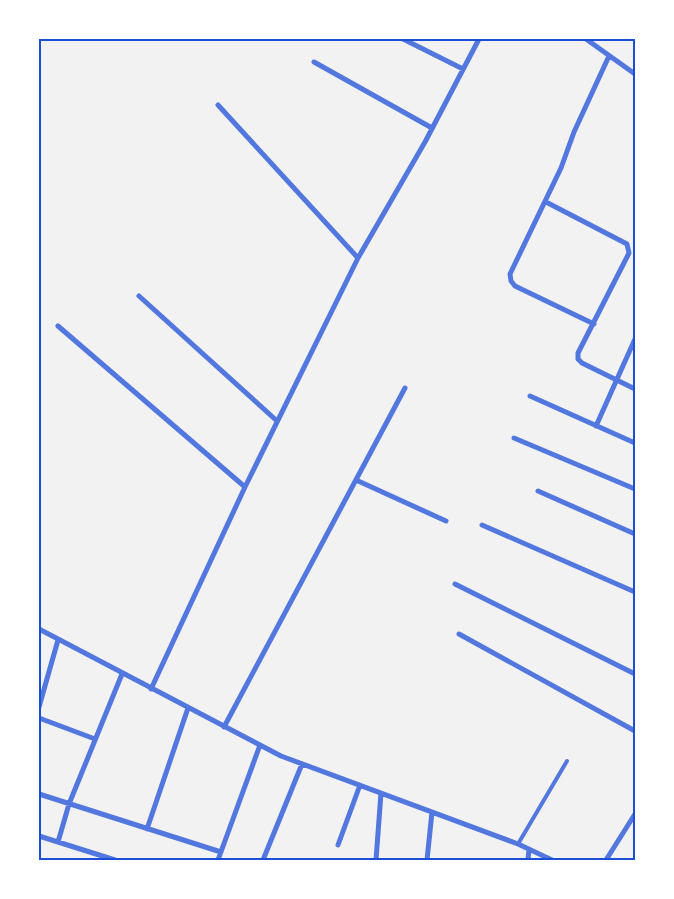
<svg xmlns="http://www.w3.org/2000/svg" width="674" height="899" viewBox="0 0 674 899" font-family="Montserrat,sans-serif">
  <style>
    .lines { fill: none; stroke-linecap: round; stroke-linejoin: round }
    .service { stroke: #5277de; stroke-width: 4 }
    .minor { stroke: #5277de; stroke-width: 5 }
    .neatline { fill: none; stroke: #1d4ed8; stroke-width: 2 }
  </style>
  <rect width="100%" height="100%" fill="#f2f2f2"/>
  <g class="lines">
    <path class="service" d="M518,844L567,761"/>
    <path class="minor" d="M403,39L463,69
      M586,39L635,74
      M314,62L432,128
      M218,105L358,258
      M546,202L627,244L629,253L578,353V359L582,363L635,389
      M139,296L277,421
      M594,324L515,286L511,281L510,274L561,168L574,132L609,56
      M58,326L245,487
      M530,396L635,443
      M596,426L635,339
      M514,438L635,489
      M356,480L446,521
      M538,491L635,534
      M482,525L635,592
      M455,584L635,674
      M39,629L281,756L518,844L552,860
      M459,634L635,731
      M151,689L245,487L358,258L425,142L479,39
      M39,707L58,640
      M39,718L95,739
      M224,727L405,388
      M39,794L221,852
      M147,829L188,708
      M39,836L115,860
      M58,842L69,804L122,674
      M338,845L360,785
      M218,860L260,745
      M263,860L302,764
      M376,860L381,793
      M427,860L432,812
      M528,860L529,849
      M606,860L635,814"/>
  </g>
  <rect width="674" height="899" fill="none" stroke="#ffffff" stroke-width="80"/>
  <rect x="40" y="40" width="594" height="819" class="neatline"/>
</svg>
